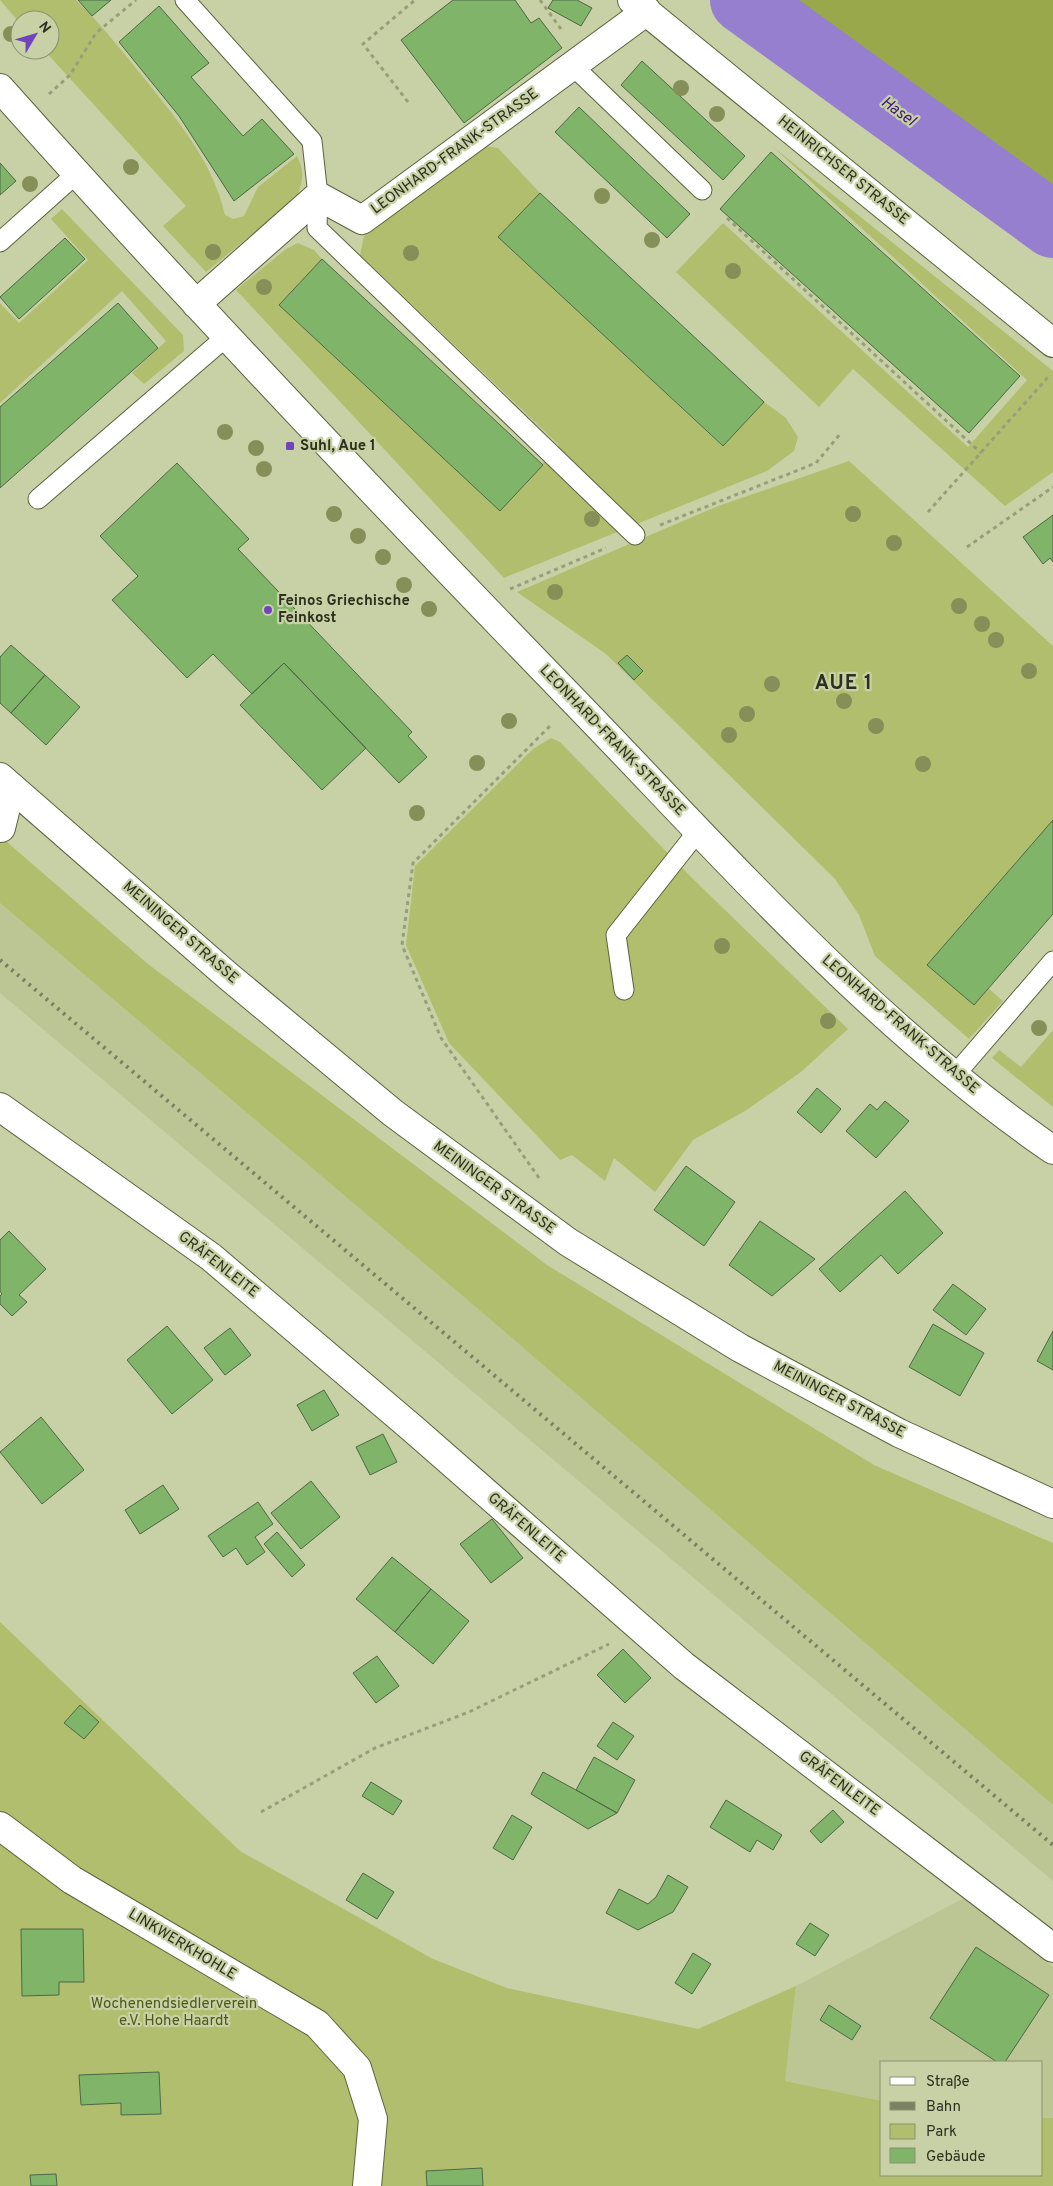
<svg xmlns="http://www.w3.org/2000/svg" width="1053" height="2186" viewBox="0 0 1053 2186" font-family="Overpass,sans-serif">
  <style>
    .built { fill: #bcc695 }
    .green { fill: #b1be6e }
    .forest { fill: #9aa84c }
    .lines { fill: none; stroke-linecap: round; stroke-linejoin: round }
    .river { stroke: #977fcf; stroke-width: 66 }
    .building { fill: #7fb469; stroke: #4f6746 }
    .service-casing { stroke: #5c633d; stroke-width: 21 }
    .minor-casing { stroke: #5c633d; stroke-width: 30 }
    .secondary-casing { stroke: #5c633d; stroke-width: 30 }
    .path { stroke: #979e7c; stroke-width: 3; stroke-dasharray: 4 4; stroke-linecap: butt }
    .service { stroke: #fff; stroke-width: 19 }
    .minor { stroke: #fff; stroke-width: 28 }
    .secondary { stroke: #fff; stroke-width: 28 }
    .rail { stroke: #7a8062; stroke-width: 4; stroke-dasharray: 2.5 5; stroke-linecap: butt }
    .tree { fill: #868f57 }
    .poi-dot { fill: #7244bc; stroke: #c8d1a6; stroke-width: 2 }
    .labels { text-anchor: middle; dominant-baseline: central; stroke-width: 4.5; stroke-linejoin: round; paint-order: stroke }
    .street-label { font-size: 15px; fill: #2d301f; stroke: #c8d1a6 }
    .poi-label { font-size: 15px; font-weight: bold; fill: #2d301f; stroke: #c8d1a6; text-anchor: start }
    .park-label { font-size: 15px; fill: #505917; stroke: #c8d1a6 }
    .water-label { font-size: 16px; font-style: italic; fill: #401876; stroke: #c8d1a6 }
    .district-label { font-size: 20px; font-weight: bold; letter-spacing: 1px; fill: #2d301f; stroke: #c8d1a6 }
  </style>
  <rect width="100%" height="100%" fill="#c8d1a6"/>
  <path class="built" d="M0,903L492,1321L1053,1805V1881L0,993Z
    M966,1897L1053,1967V2118H1042V2062H882V2101L785,2081L796,1986Z"/>
  <path class="green" d="M0,0H76C101,24 122,51 144,78C177,120 213,161 225,215L233,219L244,216L258,187L297,156C305,172 303,180 297,197L206,272L163,226L186,206L44,50H50V20H20V23Z
    M481,145L498,148L540,193L499,237L722,446L764,402L786,418L798,437L794,451L767,471L504,578L236,290L286,249L298,243L314,250L322,259L279,305L500,510L559,445L360,255L364,236Z
    M772,146L1053,371V472L1005,506L853,369L819,407L676,272L723,223L968,447L1027,380Z
    M62,209L183,335L184,351L144,384L132,373L166,341L122,291L0,403V303L19,323L88,260L51,219Z
    M849,461L1053,646V820L927,965L974,1004L988,988L1003,1001L969,1039L875,956L859,915L835,879L606,654L517,592L718,506Z
    M551,738L560,742L690,876L848,1029L801,1072L745,1111L693,1140L655,1192L614,1158L605,1181L572,1155L560,1160L449,1043L406,945L415,866L533,749Z
    M0,836L148,964L547,1265L874,1465L1053,1543V1805L492,1321L0,903Z
    M1053,1030V1107L992,1058L999,1050L1021,1067Z
    M0,1622L240,1851L433,1959L507,1988L698,2029L796,1986L785,2081L882,2101V2175H1042V2118H1053V2186H0Z"/>
  <path class="forest" d="M743,0H1053V225Z"/>
  <g class="lines">
    <path class="river" d="M743,0L1053,225"/>
  </g>
  <path class="building" d="M78,0H111L92,16Z
    M453,0H515L531,23L539,18L562,48L464,123L401,40Z
    M553,0H577L592,8L581,26L548,8Z
    M159,6L209,63L191,77L243,136L262,119L294,154L234,201L179,116L119,42Z
    M642,61L745,156L723,180L621,85Z
    M579,107L690,214L667,238L555,132Z
    M771,152L1020,376L969,433L720,209Z
    M0,163L16,181L0,195Z
    M540,193L764,402L723,446L498,237Z
    M65,238L85,259L19,319L0,297Z
    M322,259L543,465L500,511L279,305Z
    M118,303L158,348L0,488V407Z
    M177,463L249,539L238,549L412,732L408,736L427,757L399,783L284,663L252,694L213,654L187,678L112,600L138,576L100,536Z
    M1053,515V562L1050,558L1043,564L1023,537Z
    M11,645L45,675L11,713L0,703V657Z
    M627,655L643,671L634,680L618,663Z
    M284,663L366,748L322,790L240,705Z
    M45,675L80,707L46,745L11,713Z
    M1053,820V914L974,1005L927,965Z
    M817,1088L841,1109L821,1133L797,1112Z
    M885,1101L909,1121L876,1158L846,1131L870,1104L877,1110Z
    M686,1166L735,1202L704,1246L654,1210Z
    M905,1191L943,1233L898,1274L881,1255L840,1292L819,1269Z
    M760,1221L815,1259L772,1296L729,1265Z
    M9,1231L46,1269L19,1295L27,1302L12,1316L0,1304V1296L2,1294L0,1291V1240Z
    M953,1284L986,1309L966,1335L933,1310Z
    M933,1324L984,1353L960,1396L909,1367Z
    M167,1326L213,1380L172,1414L127,1360Z
    M230,1328L251,1355L225,1375L204,1348Z
    M1053,1331V1370L1037,1361Z
    M324,1390L339,1415L312,1431L297,1405Z
    M41,1417L84,1470L42,1504L0,1452Z
    M383,1434L397,1462L370,1475L356,1447Z
    M311,1481L340,1517L301,1549L271,1513Z
    M163,1485L179,1509L140,1534L125,1510Z
    M258,1502L273,1524L255,1537L265,1552L247,1565L236,1548L223,1557L208,1536Z
    M492,1519L523,1558L491,1583L460,1544Z
    M277,1532L305,1565L292,1577L264,1544Z
    M392,1557L431,1589L395,1632L356,1599Z
    M431,1589L469,1621L433,1664L395,1632Z
    M623,1649L651,1678L625,1703L597,1675Z
    M377,1656L399,1686L376,1703L353,1673Z
    M80,1705L99,1722L84,1739L64,1723Z
    M613,1722L634,1736L617,1760L597,1746Z
    M594,1757L635,1780L617,1813L576,1790Z
    M543,1772L576,1790L617,1813L588,1829L531,1794Z
    M371,1782L402,1801L393,1815L362,1796Z
    M726,1800L782,1835L773,1850L757,1840L750,1852L710,1827Z
    M833,1810L844,1822L821,1843L810,1831Z
    M512,1815L532,1827L513,1860L493,1848Z
    M363,1873L394,1892L377,1919L346,1900Z
    M668,1875L688,1887L673,1912L638,1930L606,1913L619,1889L648,1904L656,1897Z
    M810,1923L829,1935L815,1956L796,1944Z
    M21,1929H83L84,1982H59V1995L22,1996Z
    M976,1947L1049,1995L1005,2062H997L930,2018Z
    M693,1953L711,1964L692,1994L675,1983Z
    M829,2005L861,2026L852,2040L820,2020Z
    M159,2072L161,2114L121,2115V2103L81,2105L79,2075Z
    M482,2168L483,2186H427L426,2171Z
    M56,2174L57,2186H31L30,2175Z"/>
  <g class="lines">
    <g class="service-casing">
      <path id="service" d="M185,0L312,141L318,196L317,228L635,535
        M573,66L702,190
        M0,242L76,174
        M38,499L226,337
        M624,990L616,935L698,831
        M954,1076L1053,961"/>
    </g>
    <g class="minor-casing">
      <path id="minor" d="M632,0L1053,343
        M0,88C187,298 381,502 576,703C727,859 873,1026 1053,1150
        M196,304L318,196L362,220L647,11
        M1,828L11,787
        M0,1107L211,1257L412,1428L684,1666L1053,1948
        M0,1826L72,1880L317,2024L357,2068L373,2119L367,2186"/>
    </g>
    <g class="secondary-casing">
      <path id="secondary" d="M0,777L228,976L393,1113L568,1242L740,1348L899,1433L1053,1504"/>
    </g>
    <path class="path" d="M540,0L563,32
      M49,94L70,75L96,33L136,0
      M408,102L363,44L415,0
      M727,218L981,453
      M928,512L1049,376
      M660,525L816,463L841,433
      M967,547L1053,487
      M510,589L606,548
      M539,1178L441,1038L402,945L413,863L552,724
      M261,1812L375,1748L469,1712L609,1644"/>
    <use href="#service" class="service"/>
    <use href="#minor" class="minor"/>
    <use href="#secondary" class="secondary"/>
    <path class="rail" d="M0,960L1053,1845"/>
  </g>
  <g class="tree">
    <circle cx="11" cy="34" r="8"/>
    <circle cx="681" cy="88" r="8"/>
    <circle cx="717" cy="114" r="8"/>
    <circle cx="131" cy="167" r="8"/>
    <circle cx="30" cy="184" r="8"/>
    <circle cx="602" cy="196" r="8"/>
    <circle cx="652" cy="240" r="8"/>
    <circle cx="213" cy="252" r="8"/>
    <circle cx="411" cy="253" r="8"/>
    <circle cx="733" cy="271" r="8"/>
    <circle cx="264" cy="287" r="8"/>
    <circle cx="225" cy="432" r="8"/>
    <circle cx="256" cy="448" r="8"/>
    <circle cx="264" cy="469" r="8"/>
    <circle cx="334" cy="514" r="8"/>
    <circle cx="853" cy="514" r="8"/>
    <circle cx="592" cy="519" r="8"/>
    <circle cx="358" cy="536" r="8"/>
    <circle cx="894" cy="543" r="8"/>
    <circle cx="383" cy="557" r="8"/>
    <circle cx="404" cy="585" r="8"/>
    <circle cx="555" cy="592" r="8"/>
    <circle cx="959" cy="606" r="8"/>
    <circle cx="429" cy="609" r="8"/>
    <circle cx="982" cy="624" r="8"/>
    <circle cx="996" cy="640" r="8"/>
    <circle cx="1029" cy="671" r="8"/>
    <circle cx="772" cy="684" r="8"/>
    <circle cx="844" cy="701" r="8"/>
    <circle cx="747" cy="714" r="8"/>
    <circle cx="509" cy="721" r="8"/>
    <circle cx="876" cy="726" r="8"/>
    <circle cx="729" cy="735" r="8"/>
    <circle cx="477" cy="763" r="8"/>
    <circle cx="923" cy="764" r="8"/>
    <circle cx="417" cy="813" r="8"/>
    <circle cx="722" cy="946" r="8"/>
    <circle cx="828" cy="1021" r="8"/>
    <circle cx="1039" cy="1028" r="8"/>
  </g>
  <g class="poi-dot">
    <rect x="285" y="441" width="10" height="10" rx="2.5"/>
    <circle cx="268" cy="610" r="5"/>
  </g>
  <g class="labels">
    <g class="street-label">
      <text transform="translate(455 152) rotate(-36)">LEONHARD-FRANK-STRASSE</text>
      <text transform="translate(843 171) rotate(39)">HEINRICHSER STRASSE</text>
      <text transform="translate(612 741) rotate(46)">LEONHARD-FRANK-STRASSE</text>
      <text transform="translate(180 933) rotate(41)">MEININGER STRASSE</text>
      <text transform="translate(900 1025) rotate(41)">LEONHARD-FRANK-STRASSE</text>
      <text transform="translate(494 1188) rotate(36)">MEININGER STRASSE</text>
      <text transform="translate(218 1265) rotate(38)">GRÄFENLEITE</text>
      <text transform="translate(839 1400) rotate(28)">MEININGER STRASSE</text>
      <text transform="translate(526 1528) rotate(41)">GRÄFENLEITE</text>
      <text transform="translate(839 1784) rotate(37)">GRÄFENLEITE</text>
      <text transform="translate(182 1945) rotate(31)">LINKWERKHOHLE</text>
    </g>
    <g class="poi-label">
      <text x="300" y="446">Suhl, Aue 1</text>
      <text x="278" y="601">Feinos Griechische<tspan x="278" dy="17">Feinkost</tspan></text>
    </g>
    <g class="park-label">
      <text x="174" y="2004">Wochenendsiedlerverein<tspan x="174" dy="17">e.V. Hohe Haardt</tspan></text>
    </g>
    <g class="water-label">
      <text transform="translate(898 112) rotate(36)">Hasel</text>
    </g>
    <g class="district-label">
      <text x="844" y="684">AUE 1</text>
    </g>
  </g>
  <rect x="880" y="2061" width="162" height="115" fill="#c8d1a6" stroke="#8a9170"/>
  <rect x="890" y="2077" width="25" height="8" fill="#ffffff" stroke="#8a9170"/>
  <text x="926" y="2086" font-size="15" fill="#2d301f">Straße</text>
  <rect x="890" y="2102" width="25" height="8" fill="#7a8062" stroke="#8a9170"/>
  <text x="926" y="2111" font-size="15" fill="#2d301f">Bahn</text>
  <rect x="890" y="2124" width="25" height="15" fill="#b1be6e" stroke="#8a9170"/>
  <text x="926" y="2136" font-size="15" fill="#2d301f">Park</text>
  <rect x="890" y="2148" width="25" height="15" fill="#7fb469" stroke="#8a9170"/>
  <text x="926" y="2161" font-size="15" fill="#2d301f">Gebäude</text>
  <g transform="translate(35 35) rotate(52)"><circle r="24" fill="#c8d1a6" stroke="#8a9170"/>
  <path d="M0-4L9 19L0 12L-9 19Z" fill="#7244bc"/>
  <text y="-8" font-size="14" font-weight="bold" text-anchor="middle" fill="#2d301f">N</text>
  </g>
</svg>
